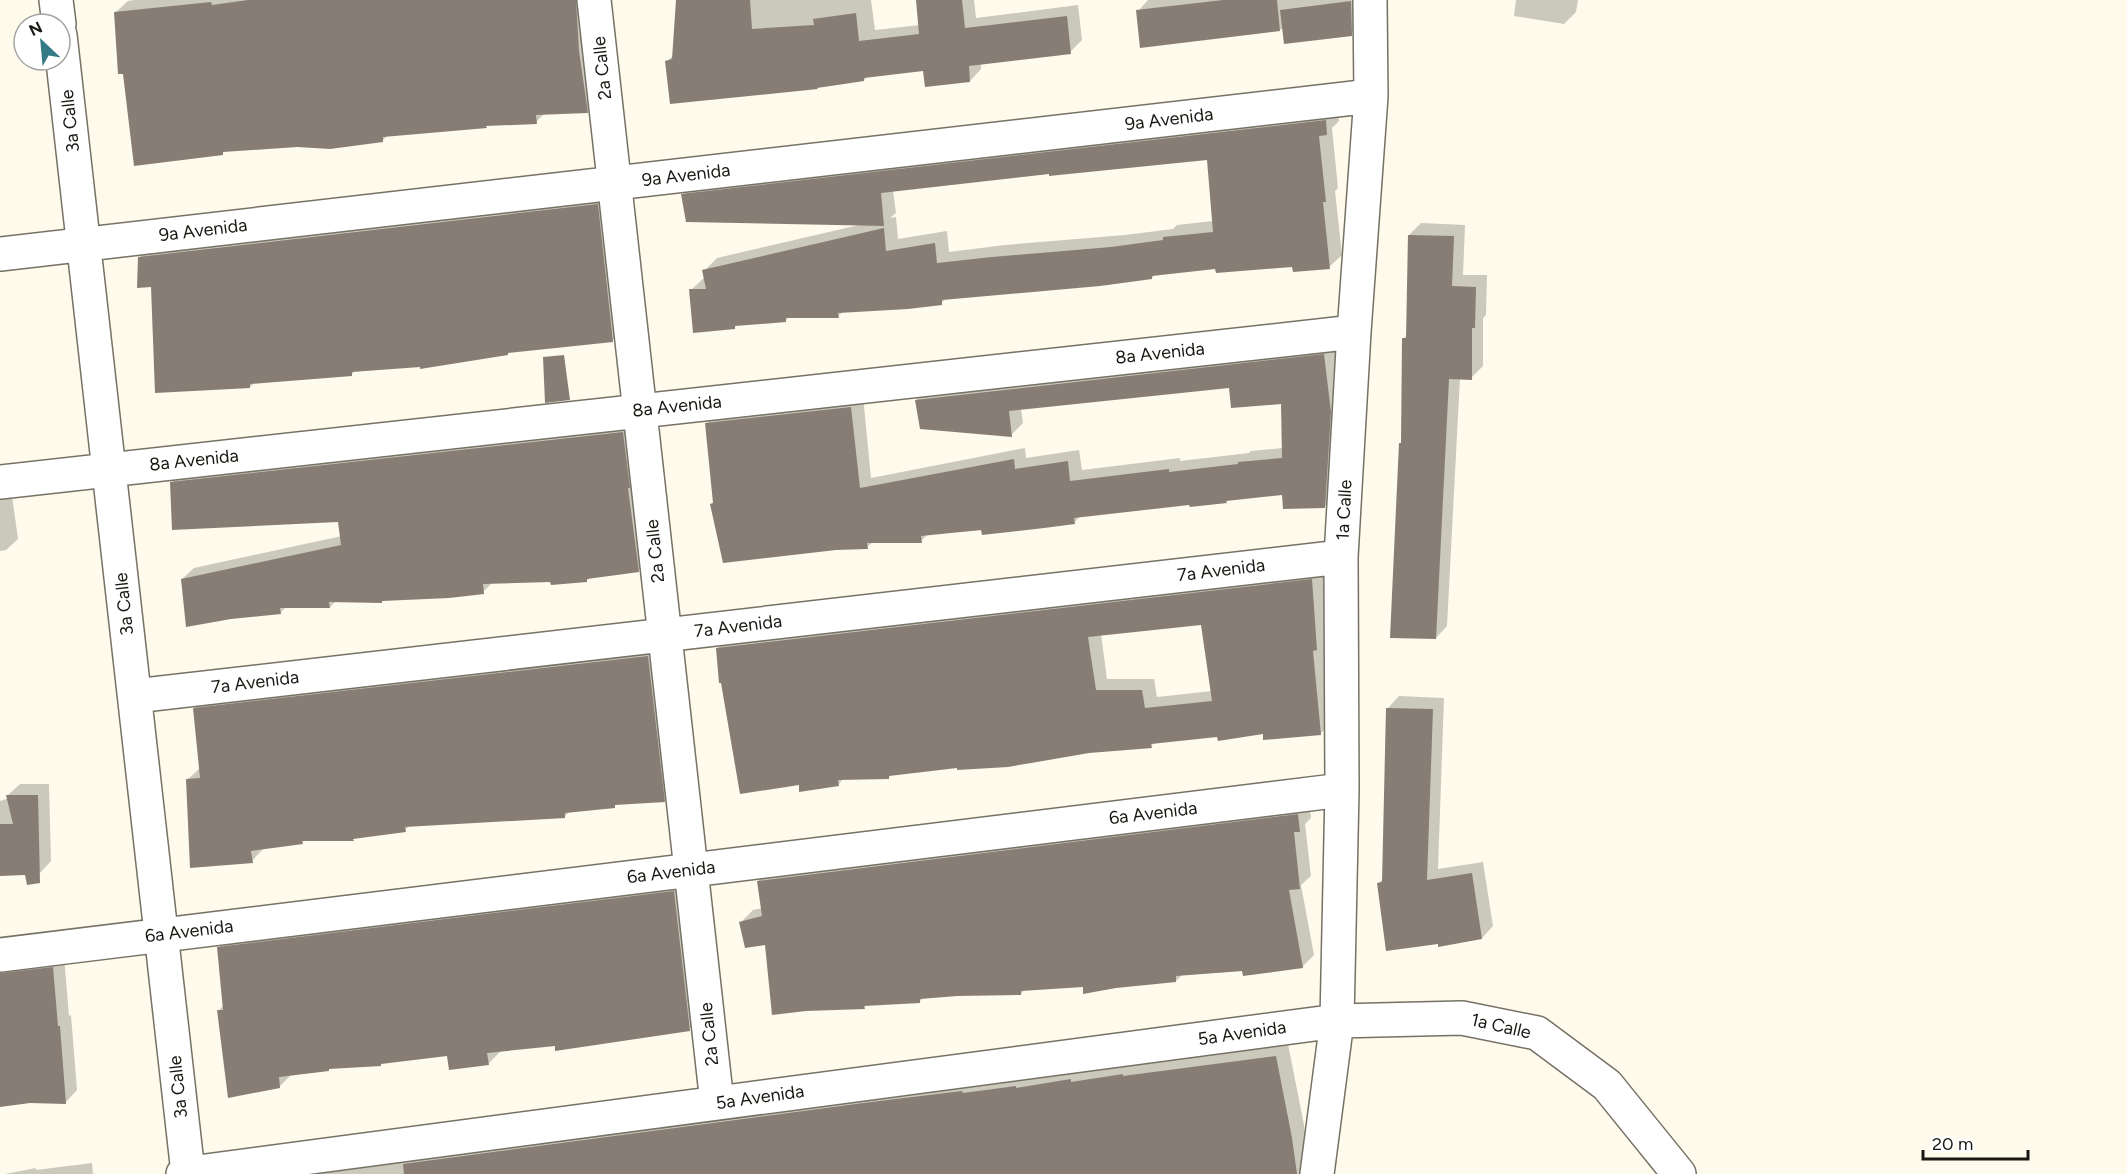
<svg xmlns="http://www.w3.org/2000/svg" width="2127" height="1174" viewBox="0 0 2127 1174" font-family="Figtree,sans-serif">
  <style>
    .shadow { fill: #0003; fill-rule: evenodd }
    .building { fill: #877d74; fill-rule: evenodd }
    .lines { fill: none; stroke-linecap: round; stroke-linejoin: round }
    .minor-casing { stroke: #757165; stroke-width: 36 }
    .minor { stroke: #fff; stroke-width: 33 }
    .labels { text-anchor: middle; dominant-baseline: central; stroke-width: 6; stroke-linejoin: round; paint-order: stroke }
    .street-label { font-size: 18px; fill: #1a1813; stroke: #fff }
  </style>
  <rect width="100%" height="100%" fill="#fefaec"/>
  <path class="shadow" d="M134,0H588L599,100L587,112L545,113L536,122L488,124L486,126L388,135L383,140L225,150L223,153L116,12L128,1Z
    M678,0H871L875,30L920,25L917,0H974L976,18L1078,5L1082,40L1070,52L981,63V69L970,81L924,70L868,76L864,80L667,62L674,54Z
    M1148,0H1362L1363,22L1351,34L1284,29L1141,46L1138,11Z
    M1516,0H1578L1576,12L1564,24L1514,16Z
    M1338,108L1339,121L1332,128L1338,188L1335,191L1342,255L1329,267L1294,265L1217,267L1155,274L1152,278L947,298L941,303L844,311L838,316H790L785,321L738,324L734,328L691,290L705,277L704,271L717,258L859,225L683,195L695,183ZM1209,158L1213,221L1177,225L1173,229L1125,235L1005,245L949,252L947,231L898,239L896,217L890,218L896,213L893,190L1051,172Z
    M609,193L624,328L613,340L510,351L422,366L355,370L352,374L255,382L250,387L152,285L139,258L151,246Z
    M1421,223L1465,225L1463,275H1487L1486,315L1483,318V366L1471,378H1460L1447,626L1436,638L1402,442L1404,338L1407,335L1409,235Z
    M1335,343L1342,399L1336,495L1324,507L1284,493L1229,499L1226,502L1191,503L1081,515L1074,523L928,534L921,541L873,542L867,547L714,502L707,423L719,412L863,396L871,478L1025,448L1026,458L1079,450L1082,470L1180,458V461L1249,453L1251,451L1283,448L1282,402L1231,387L1021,409L1023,423L1011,435L916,400L928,388Z
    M635,421L650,559L638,571L590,577L587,580L493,582L483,592L383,600L381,602L336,601L330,607H286L280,613L182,579L194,568L342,536L339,520L171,483L183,471Z
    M0,483L11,489L18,539L6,550L0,551Z
    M1323,568L1328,637L1325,641L1332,722L1321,733L1264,732L1155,742L1151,746L892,774L888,778H844L838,785L800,783L718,648L730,637ZM1202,624L1212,691L1157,697L1154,679H1107L1101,634Z
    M660,645L676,789L664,800L617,804L614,806L570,811L565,816L410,825L405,830L355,837L353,839H306L302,843L264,848L252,861L187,780L200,768L194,709L206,697Z
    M1399,696L1444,698L1438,869L1483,862L1493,926L1482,938L1378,884L1383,879L1388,708Z
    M20,784H49L51,861L40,873L0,874V801L9,798L8,795Z
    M1309,803L1311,818L1305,824L1311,876L1301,885L1314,955L1302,967L1182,975L1176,981L1025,989L1021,994H957L923,998L920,1001L867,1004L864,1008L766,943L741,922L753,910L763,908L758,881L770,870Z
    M687,879L703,1016L689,1029L502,1050L488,1064L449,1054L383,1062L380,1065L330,1067L292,1074L279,1087L218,1011L224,1005L218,948L232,935Z
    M64,956L69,1016L71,1015L77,1090L66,1102L30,1101L0,1105V958Z
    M1288,1044L1304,1125L1310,1174H264Z
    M92,1163L93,1174H5L36,1168V1170Z"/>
  <path class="building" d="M248,0H576L579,51L588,113L536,115L537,124L486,126L487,128L383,137V142L330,149L297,147L223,152V155L134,166L123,74H118L114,12L211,2L212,5Z
    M676,0H750L752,29L814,25L813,19L856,13L859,41L919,34L916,0H962L965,28L1067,16L1071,54L969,66L970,82L925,87L923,71L864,78V81L817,88L818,89L670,104L665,61L672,59Z
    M1223,0H1277L1280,31L1140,48L1136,10Z
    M1351,1L1352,36L1284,44L1280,10Z
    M1326,120L1327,135L1319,136L1326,202H1323L1330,269L1293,272L1292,267L1216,273L1215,269L1152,276V279L1100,286L942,300V305L908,309L838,313L839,318H786V322L735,326V329L693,333L689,289H706L702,270L884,228L886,251L935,243L937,263L992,257L1111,247L1163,240V237L1213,232L1207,160L1049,176V174L881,193L884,226L686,222L681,194Z
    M598,204L613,342L508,353V355L420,369V367L352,372V376L250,384V388L155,393L151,287L137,288L138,257Z
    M1408,235L1454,236L1452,286L1476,287L1475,328H1472V380L1449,379L1436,639L1390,638L1399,443H1401L1402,338H1406Z
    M1324,354L1331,412L1325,508L1283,509L1282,495L1226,501L1227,503L1190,507L1189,505L1074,518L1075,524L1044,528L982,535L981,530L921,536L922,543H867L868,549L836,550L723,563L710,504L713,503L705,423L851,407L860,488L1014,459L1015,469L1068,461L1070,481L1169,469V472L1238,464V462L1282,458L1281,404L1231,408L1229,388L1009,411L1012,437L920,429L915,400Z
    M564,355L570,400L545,403L543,357Z
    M623,432L630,488H628L639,572L587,579V582L551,585L550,582L483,584L484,594L449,598L382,601V603L329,602L330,608H280L281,614L231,619L186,627L181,579L341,545L338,522L172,530L170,482Z
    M1312,579L1317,650L1313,651L1321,735L1263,740V734L1218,741L1217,737L1151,744L1152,748L1089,753L1008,767L957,770V768L889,776V779L838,780L839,786L799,792V785L740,794L721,683H719L716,648ZM1201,625L1212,701L1145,708L1142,690H1096L1088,637Z
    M648,656L665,802L615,805V808L565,813V818L405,827L406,832L353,839L354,841H302L303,844L251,851L253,863L190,868L186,779L200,778L193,708Z
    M1386,708L1433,709L1427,880L1472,873L1482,939L1438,947V944L1386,951L1377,883L1382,882Z
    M6,795H38L40,883L27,885L25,875L0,876V824H13Z
    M1298,814L1300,832H1294L1300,889L1289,890L1303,968L1243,976L1242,971L1176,976V982L1116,988L1083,994V987L1021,991V995L957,996L920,999V1003L864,1006L865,1009L806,1011L772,1015L765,945L745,948L739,922L762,916L757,881Z
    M674,891L690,1031L555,1051V1046L487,1053L489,1065L449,1070L447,1056L381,1064V1066L329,1069V1071L279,1077L280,1088L228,1098L217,1010H223L217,947Z
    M53,967L58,1026H60L66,1104L30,1103L0,1107V973Z
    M1276,1056L1292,1138L1297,1174H404L403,1164L871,1102L962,1091L963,1093L1016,1086V1088L1071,1079V1082L1123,1074V1076Z"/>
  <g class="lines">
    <g class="minor-casing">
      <path id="minor" d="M56,0L59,24
        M594,0L717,1103
        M60,35L188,1173
        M0,254L1371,96
        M0,482L1354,332
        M135,696L1341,557
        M0,955L1342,790
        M183,1174L1337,1021L1462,1018L1537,1033L1607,1085L1679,1174
        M1317,1174L1337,1021L1342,790L1341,557L1354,332L1371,96L1370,0"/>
    </g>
    <use href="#minor" class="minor"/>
  </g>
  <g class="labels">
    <g class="street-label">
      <text transform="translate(602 68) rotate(-96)">2a Calle</text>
      <text transform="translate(1169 119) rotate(-7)">9a Avenida</text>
      <text transform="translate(70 121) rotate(-96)">3a Calle</text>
      <text transform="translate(686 175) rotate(-7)">9a Avenida</text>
      <text transform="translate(203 230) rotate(-7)">9a Avenida</text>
      <text transform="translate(1160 353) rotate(-6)">8a Avenida</text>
      <text transform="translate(677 406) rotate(-6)">8a Avenida</text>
      <text transform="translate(194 460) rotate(-6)">8a Avenida</text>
      <text transform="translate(1344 510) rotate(-87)">1a Calle</text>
      <text transform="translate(655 551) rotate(-96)">2a Calle</text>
      <text transform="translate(1221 570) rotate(-7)">7a Avenida</text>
      <text transform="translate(124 604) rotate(-96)">3a Calle</text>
      <text transform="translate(738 626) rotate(-7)">7a Avenida</text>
      <text transform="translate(255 682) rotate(-7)">7a Avenida</text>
      <text transform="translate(1153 813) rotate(-7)">6a Avenida</text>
      <text transform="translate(671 872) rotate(-7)">6a Avenida</text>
      <text transform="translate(189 931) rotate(-7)">6a Avenida</text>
      <text transform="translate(1501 1026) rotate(13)">1a Calle</text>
      <text transform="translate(1242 1033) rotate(-8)">5a Avenida</text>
      <text transform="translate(709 1034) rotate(-96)">2a Calle</text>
      <text transform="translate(178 1087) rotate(-96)">3a Calle</text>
      <text transform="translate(760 1097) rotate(-8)">5a Avenida</text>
    </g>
  </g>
  <g transform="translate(42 42) rotate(334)"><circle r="28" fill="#ffffff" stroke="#a3a3a1" stroke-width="1.5"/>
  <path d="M0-4.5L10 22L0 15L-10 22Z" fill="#347a85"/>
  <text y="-9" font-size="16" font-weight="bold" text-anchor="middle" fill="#1a1813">N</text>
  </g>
  <path d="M1923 1150v9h105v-9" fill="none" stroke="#1a1813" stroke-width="3"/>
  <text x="1932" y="1150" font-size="18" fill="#1a1813" stroke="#ffffff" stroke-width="4.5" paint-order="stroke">20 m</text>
</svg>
